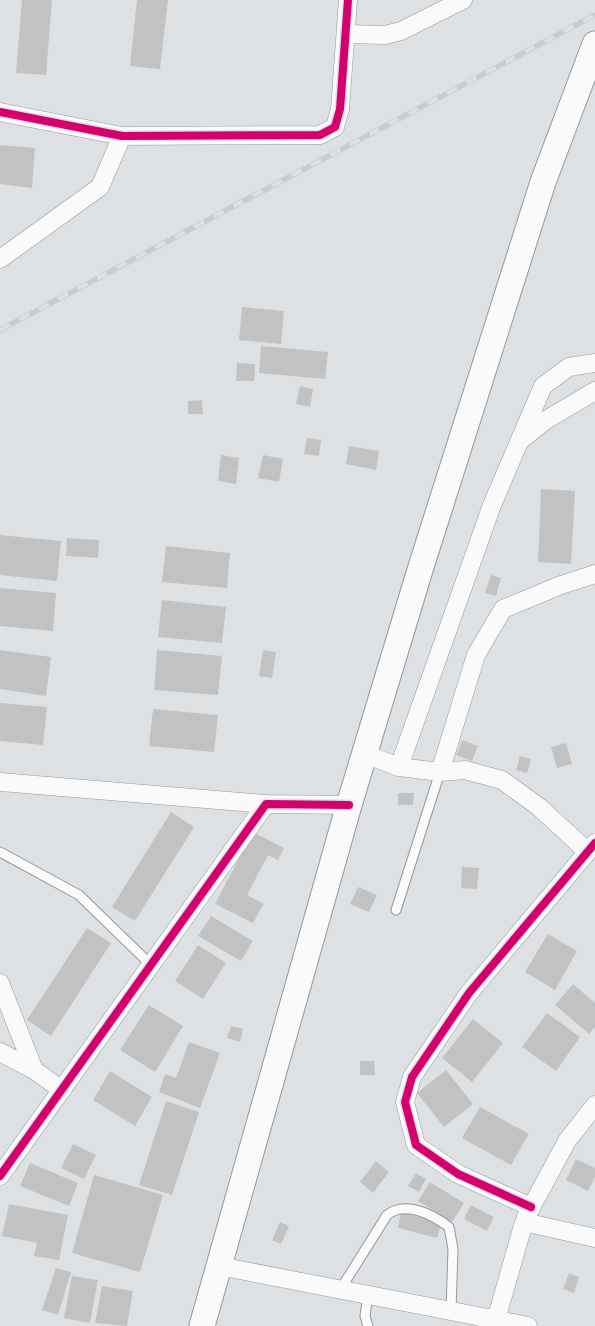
<svg xmlns="http://www.w3.org/2000/svg" width="595" height="1326" viewBox="0 0 595 1326" font-family="'Source Sans 3',sans-serif">
  <style>
    .building { fill: #c2c2c2 }
    .lines { fill: none; stroke-linecap: round; stroke-linejoin: round }
    .lane-casing { stroke: #95979a; stroke-width: 11 }
    .street-casing { stroke: #95979a; stroke-width: 19 }
    .secondary-casing { stroke: #95979a; stroke-width: 27 }
    .lane { stroke: #fafafb; stroke-width: 9 }
    .street { stroke: #fafafb; stroke-width: 18 }
    .secondary { stroke: #fafafb; stroke-width: 25 }
    .rail-casing { stroke: #cacccc; stroke-width: 5.5 }
    .rail { stroke: #dbe1e7; stroke-width: 4; stroke-dasharray: 11; stroke-linecap: butt }
    .cycleway-casing { stroke: #dbe1e7; stroke-width: 11 }
    .cycleway { stroke: #d6006c; stroke-width: 8 }
  </style>
  <rect width="100%" height="100%" fill="#dee1e4"/>
  <path class="building" d="M22,0H52L46,75L16,73Z
    M137,0H168L160,69L130,66Z
    M0,145L35,148L32,188L0,184Z
    M242,307L284,311L281,344L239,340Z
    M261,346L328,352L325,379L259,373Z
    M237,363L255,364L254,381H236Z
    M300,386L313,389L310,407L296,404Z
    M202,400L203,414H188V401Z
    M307,438L321,440L319,456L304,454Z
    M349,446L379,451L376,470L346,464Z
    M221,455L239,458L236,484L218,481Z
    M263,455L283,459L279,482L258,478Z
    M541,489L575,491L571,564L538,562Z
    M0,535L61,541L57,581L0,575Z
    M67,538L99,540L98,558L66,556Z
    M166,546L230,553L227,588L162,582Z
    M491,575L501,578L496,596L485,593Z
    M0,588L56,593L53,631L0,626Z
    M162,600L226,607L222,643L158,637Z
    M0,650L51,657L46,696L0,689Z
    M157,650L222,656L218,695L154,690Z
    M263,650L276,652L272,678L259,676Z
    M0,703L47,707L43,745L0,741Z
    M153,709L218,715L214,752L149,746Z
    M462,740L478,746L472,761L456,755Z
    M566,743L572,764L557,768L551,747Z
    M520,756L531,759L527,773L516,770Z
    M398,793H414L413,805H398Z
    M171,812L194,827L135,921L112,907Z
    M253,832L284,848L278,860L268,855L247,895L264,904L253,923L215,904Z
    M462,867L479,868L477,889L461,888Z
    M358,887L377,895L369,912L350,904Z
    M211,916L253,941L241,961L198,936Z
    M87,928L111,943L51,1036L27,1020Z
    M548,934L577,951L555,990L525,972Z
    M198,945L226,963L203,999L175,981Z
    M573,984L595,1003V1027L589,1034L555,1005Z
    M149,1005L183,1026L155,1072L120,1050Z
    M547,1013L580,1037L556,1071L522,1047Z
    M473,1019L503,1043L472,1082L442,1058Z
    M231,1026L243,1029L240,1042L227,1038Z
    M189,1042L220,1053L200,1108L159,1092L165,1074L176,1078Z
    M360,1061H374L375,1075H360Z
    M446,1070L473,1104L444,1127L417,1093Z
    M110,1071L152,1097L135,1126L93,1100Z
    M166,1101L199,1112L172,1195L139,1185Z
    M480,1107L529,1134L511,1165L462,1138Z
    M73,1144L96,1155L84,1179L61,1168Z
    M576,1159L595,1168V1177L588,1191L566,1180Z
    M376,1161L389,1172L373,1193L360,1182Z
    M30,1163L78,1183L69,1206L20,1186Z
    M416,1173L426,1179L419,1192L408,1186Z
    M94,1175L163,1195L140,1272L72,1253Z
    M430,1182L464,1203L452,1222L418,1201Z
    M9,1204L68,1215L59,1260L34,1256L37,1243L2,1236Z
    M471,1205L494,1217L487,1231L464,1219Z
    M401,1212L441,1223L437,1238L398,1228Z
    M280,1222L289,1226L281,1244L272,1240Z
    M56,1268L71,1272L58,1315L42,1310Z
    M569,1273L579,1277L574,1293L563,1289Z
    M72,1276L98,1280L90,1323L64,1318Z
    M102,1286L133,1291L127,1326L95,1323Z"/>
  <g class="lines">
    <g class="lane-casing">
      <path id="lane" d="M0,852L79,895L151,965
        M396,910L440,772
        M340,1290L387,1215C406,1200 433,1215 449,1227L453,1249L451,1311
        M368,1295L365,1316L368,1326"/>
    </g>
    <g class="street-casing">
      <path id="street" d="M346,34L385,35L401,31L463,0
        M0,112L122,136L320,135L335,127L340,109L348,0
        M0,259L100,187L122,136
        M522,439L546,420L595,391
        M365,754L399,767L440,772L476,655L503,609L561,585L595,574
        M399,767L492,505L543,386L569,367L595,363
        M440,772L465,770L502,780L539,807L587,851
        M0,782L266,804
        M0,983L34,1070
        M0,1052L34,1070L62,1090
        M0,1176L266,804L349,805
        M531,1207L458,1174L416,1145L405,1102L412,1077L469,993L595,843
        M526,1217L567,1141L595,1105
        M219,1266L528,1326
        M496,1320L524,1222L595,1238"/>
    </g>
    <g class="secondary-casing">
      <path id="secondary" d="M202,1326L349,805L420,570L543,182L595,44"/>
    </g>
    <use href="#lane" class="lane"/>
    <use href="#street" class="street"/>
    <use href="#secondary" class="secondary"/>
    <g class="rail-casing">
      <path id="rail" d="M0,330L595,15"/>
    </g>
    <use href="#rail" class="rail"/>
    <g class="cycleway-casing">
      <path id="cycleway" d="M0,112L122,136L320,135L335,127L340,109L348,0
        M0,1176L266,804L349,805
        M531,1207L458,1174L416,1145L405,1102L412,1077L469,993L595,843"/>
    </g>
    <use href="#cycleway" class="cycleway"/>
  </g>
</svg>
